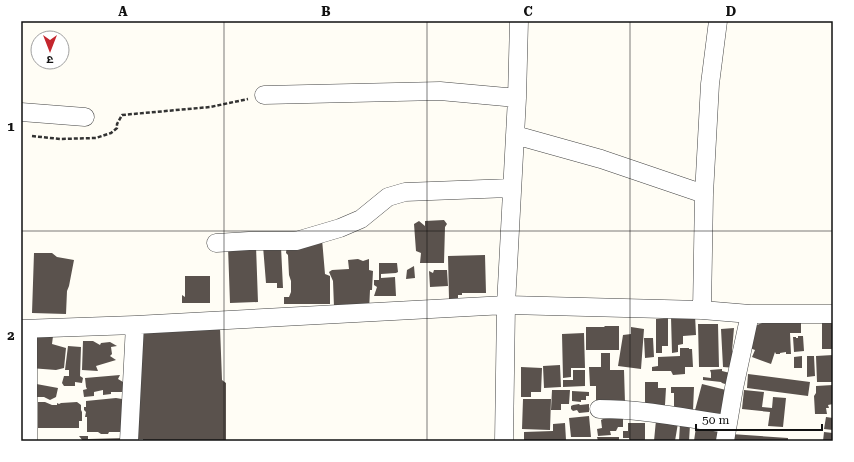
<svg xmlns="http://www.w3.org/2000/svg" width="854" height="462" viewBox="0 0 854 462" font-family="'Roboto Serif','Noto Sans Devanagari',serif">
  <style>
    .building { fill: #5a524d }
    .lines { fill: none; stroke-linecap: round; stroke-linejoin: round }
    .minor-casing { stroke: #444; stroke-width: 19 }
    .path { stroke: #333; stroke-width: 2.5; stroke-dasharray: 4 2; stroke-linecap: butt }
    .minor { stroke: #fff; stroke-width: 18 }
    .grid { fill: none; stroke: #111; stroke-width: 1; stroke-opacity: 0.55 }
    .neatline { fill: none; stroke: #111; stroke-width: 1.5 }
    .grid-label { font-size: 13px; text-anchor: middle; font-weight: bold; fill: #111 }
  </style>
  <rect width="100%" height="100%" fill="#fffdf5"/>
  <path class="building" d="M444,220L447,224L445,227L444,263H420L421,253L416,251L414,224L419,221L425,226V221Z
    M322,239L325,274L330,276V304H284V297H289L291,292V281L289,275L288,255L286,253L287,244Z
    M256,246L258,302L230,303L228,247Z
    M263,246L281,247L283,288H277V283H266Z
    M34,253H52L57,257L74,260L69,286L67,291L66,314L32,313Z
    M485,255L486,293H462V295H458V299H449L448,256Z
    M358,259L363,261L369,259V270L373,271L372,290H370L369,311L334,307L333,281L329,272L332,270L349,269L348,260Z
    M379,263H397L398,272L396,273L381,274V278L395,277L396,296H374L377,287L374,285V280H379Z
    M414,266L415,278L406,279L407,270Z
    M434,270H447L448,286L430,287L429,271L433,273Z
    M185,276H210V303H182V295L185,297Z
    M695,315L696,335L683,336V344L678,345V352L672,353L671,317Z
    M668,318V346H662V353H656V319Z
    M775,318L801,321V333H790L791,354H786V352L780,353V354H776L775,352L771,364L752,357L755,350L747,347L752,327Z
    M822,320H833V349H822Z
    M698,324H718L719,367H699Z
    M605,326H619V350H586V327H604Z
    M220,327L222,380L226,383V441H143V439H137V332Z
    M631,327L644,329L641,369L618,366L623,335L631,334Z
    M734,328L732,351L736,352V368L723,367L721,329Z
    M584,333L585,368H571V377L563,378L562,334Z
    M36,336H53L52,344L66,348L64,368L56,370L30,368Z
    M798,336H803L804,351L794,352L793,337H796V338H798Z
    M644,338H653L654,357L645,358Z
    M83,341H93L100,345L101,343L110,342L117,346L111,347L112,354L110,356L116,360L96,366L98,371L82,370Z
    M68,346L81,347L80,376L83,378L82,383L75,382V386H64L62,383L64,376H69V370H65Z
    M680,348H689V349H692L693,367H685V374L673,375L671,371H652V367L658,366V357L680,356Z
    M601,353H610V370H624L625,403H596V386H590L589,367H601Z
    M833,355V382H817L816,356Z
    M802,356V368H794V357Z
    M807,356H814L815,376L807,377Z
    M560,365L561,387L544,388L543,366Z
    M521,367L542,368L541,392H531V397H521Z
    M722,369V371L730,373L728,385L722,383L721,382L703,380V377L711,378V373L710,370Z
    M573,370H585V386L563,387V380H573Z
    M748,374L810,382L808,396L747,388Z
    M120,375L118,379L123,382V392H111V394L103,395V390L94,392V396L84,397L83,390L87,389L86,387L85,378Z
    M645,382H658V388H666L665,405H645Z
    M31,383L58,388L56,397L50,400L44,397H32Z
    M702,384L730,391L722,421L694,414Z
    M833,385V404L828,405L829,408H826L827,414H815L814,396L816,393V386Z
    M671,387H694L693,411H674V393H671Z
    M552,390H570L569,404H561V410H551Z
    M744,390L764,392L762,407L772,408L773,397L786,398L783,427L768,426L770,412L742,409Z
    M572,391L589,392V396H586V400H581V402L572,401Z
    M116,398L122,399L125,404L126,432H109L108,434H101L98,432H87V417H85L86,412L84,410V407H86V401Z
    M523,399H551L550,430L522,429Z
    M38,402H45L52,405H57V403L59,404L61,403L77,402L81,405V410L82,412V421H79V428H38Z
    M579,404L580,405L589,404V412L579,413L577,410L573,411L571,409V406L573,405Z
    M589,416L591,437H571L569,418Z
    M623,417V427H618L616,431H610L611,435L598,436L597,429L602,428L601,420L603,419Z
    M826,417L833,418V430L824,429Z
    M656,420L678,423L675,441H654Z
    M565,423L566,440L524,441V432L553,431V424Z
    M628,423H645V441H630L629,438H623V431H628Z
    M680,424L690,425L689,441H679Z
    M696,427L721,431L719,441H694Z
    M824,432L833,433V441H823Z
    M731,434L788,438V441H731Z
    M79,436H88V439L127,438V441H83Z
    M597,437H619V441H598Z"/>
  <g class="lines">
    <g class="minor-casing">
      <path id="minor" d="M264,95L440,91L517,98
        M21,112L85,117
        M515,135L601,159L704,194
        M216,243L249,241H296L340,228L361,219L388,197L405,192L512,188
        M702,310L704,194L710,84L718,21
        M21,329L135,325L506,305L702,310L750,314H833
        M28,329V441
        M599,409C642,409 685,418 727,424
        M129,441L135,325
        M504,441L506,305L517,98L519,21
        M725,441L734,388L750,314"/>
    </g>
    <path class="path" d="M32,136L60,139L96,138L111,133L117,128V124L122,115L210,107L248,99"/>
    <use href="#minor" class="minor"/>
  </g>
  <path class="grid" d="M224,21V441M427,21V441M630,21V441M21,231H833"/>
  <rect width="854" height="462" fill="none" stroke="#ffffff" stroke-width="44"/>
  <g transform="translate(50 50) rotate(180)"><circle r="19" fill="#ffffff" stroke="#a0a0a0"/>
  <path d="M0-3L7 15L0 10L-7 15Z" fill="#c4262e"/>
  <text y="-6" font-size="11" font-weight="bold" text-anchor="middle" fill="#111111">उ</text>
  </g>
  <path d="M696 424v6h126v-6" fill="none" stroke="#111111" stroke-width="2"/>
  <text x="702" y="424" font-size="12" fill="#111111" stroke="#ffffff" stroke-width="3" paint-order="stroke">50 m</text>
  <rect x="22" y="22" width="810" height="418" class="neatline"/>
  <g class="grid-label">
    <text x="123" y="16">A</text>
    <text x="326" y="16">B</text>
    <text x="528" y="16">C</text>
    <text x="731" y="16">D</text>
    <text x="11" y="131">1</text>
    <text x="11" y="340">2</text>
  </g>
</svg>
